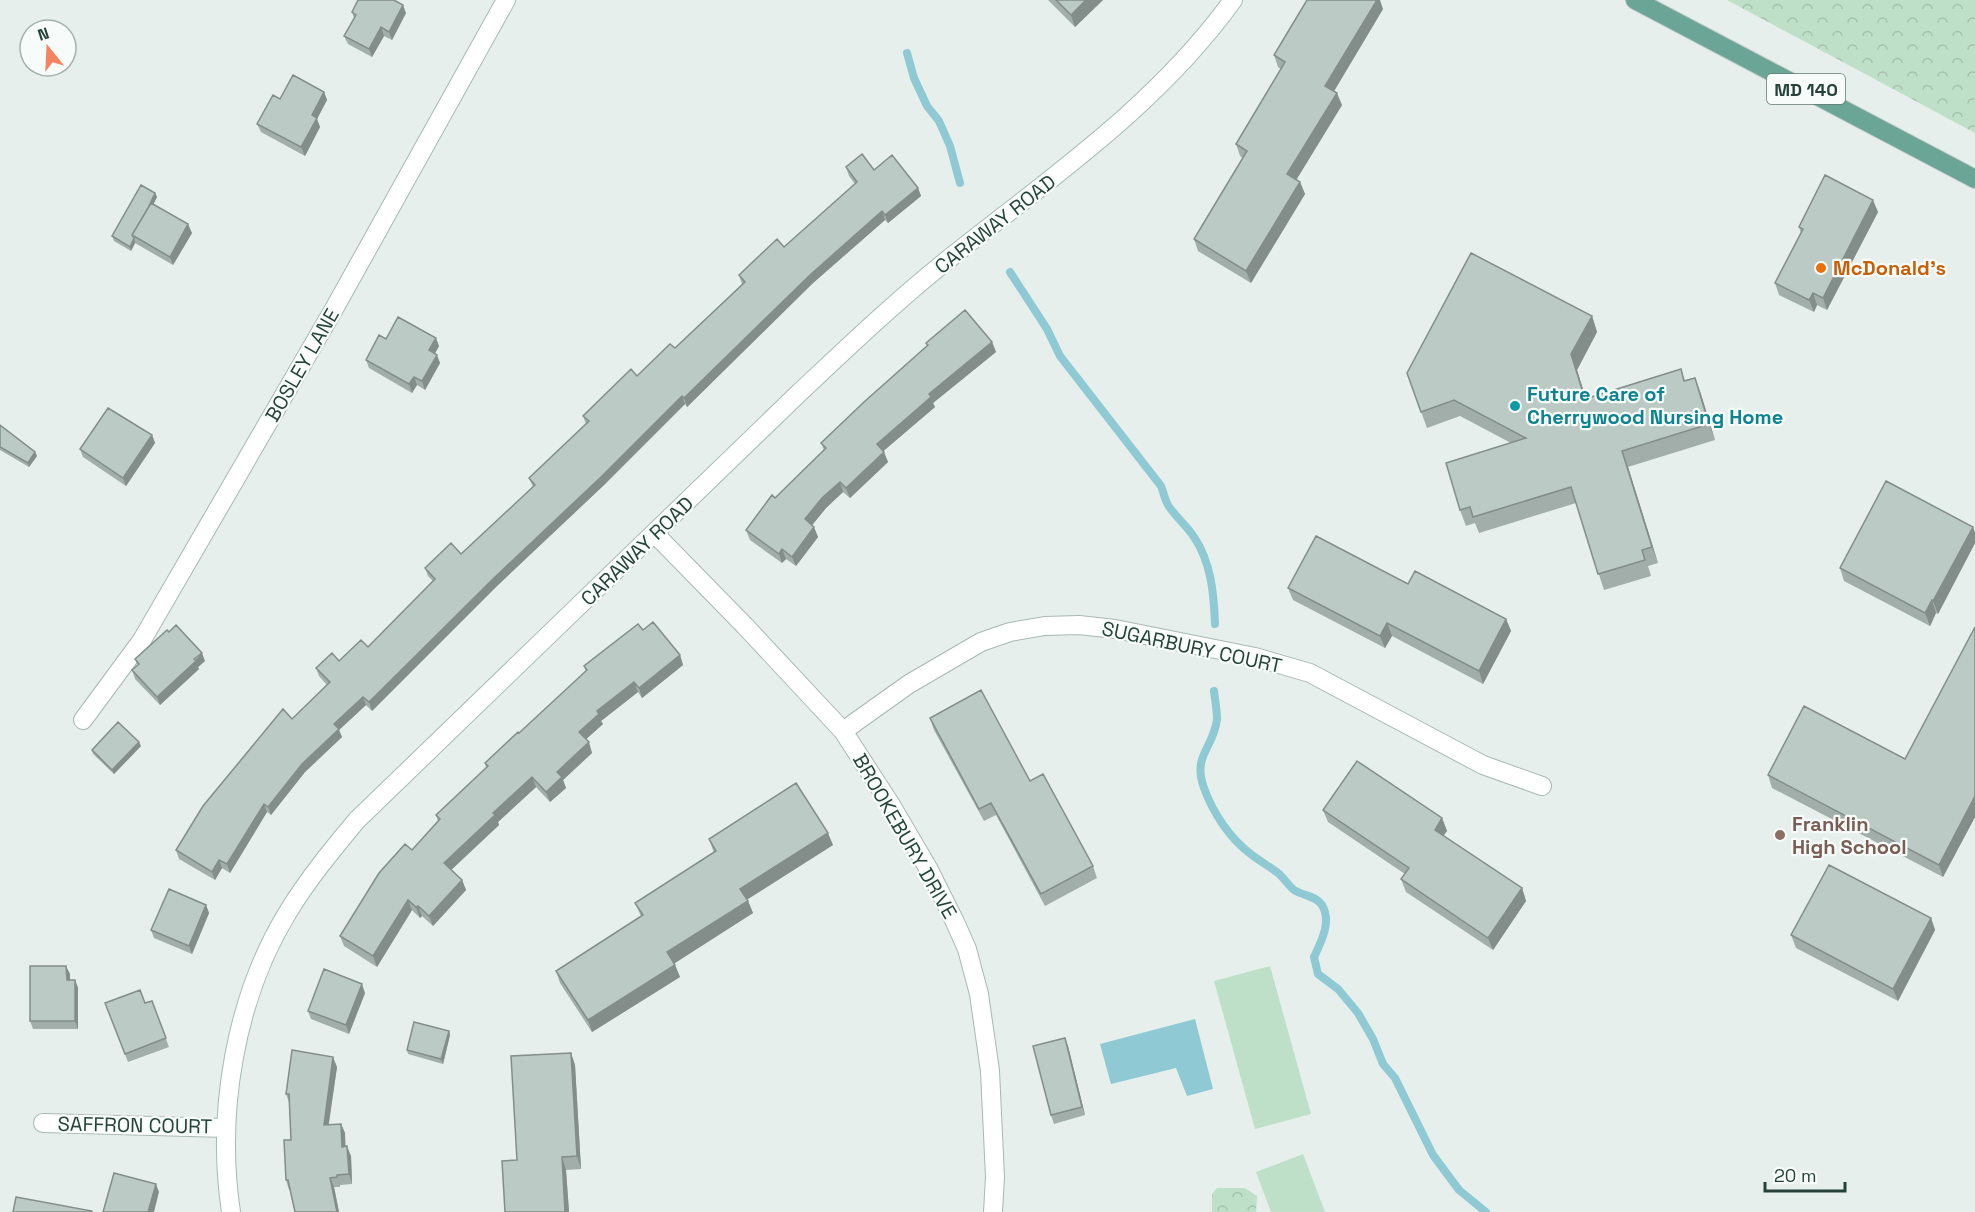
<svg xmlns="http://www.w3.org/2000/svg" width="1975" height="1212" viewBox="0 0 1975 1212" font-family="'Space Grotesk',sans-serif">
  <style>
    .park { fill: url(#park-crowns) }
    .garden { fill: #bfe0c8 }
    .water { fill: #8ec9d4 }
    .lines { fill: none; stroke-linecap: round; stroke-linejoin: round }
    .stream { stroke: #8ec9d4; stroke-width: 8 }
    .street-casing { stroke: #a8b8b2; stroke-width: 20 }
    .secondary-casing { stroke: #a4bbb3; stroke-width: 20 }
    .primary-casing { stroke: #c2cac8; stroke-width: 20 }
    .street { stroke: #fff; stroke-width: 18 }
    .secondary { stroke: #fff; stroke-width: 18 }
    .primary { stroke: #6aa596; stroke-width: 18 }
    .wall { fill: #a1aea9 }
    .shaded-wall { fill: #838d89 }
    .building { fill: #bbcac4; stroke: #838d89; stroke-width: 1.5 }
    .food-dot { fill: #e8710a; stroke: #f7fbf9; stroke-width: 2 }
    .culture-dot { fill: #0f9aa8; stroke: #f7fbf9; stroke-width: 2 }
    .education-dot { fill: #8d6e63; stroke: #f7fbf9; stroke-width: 2 }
    .labels { text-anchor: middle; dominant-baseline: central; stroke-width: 4.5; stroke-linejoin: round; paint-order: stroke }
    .shield { fill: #f7fbf9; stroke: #637a73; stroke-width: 1.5 }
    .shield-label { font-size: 18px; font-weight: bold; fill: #24423a }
    .street-label { font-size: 20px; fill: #24423a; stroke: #f7fbf9 }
    .food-label { font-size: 20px; font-weight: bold; fill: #c56008; stroke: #f7fbf9; text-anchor: start }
    .culture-label { font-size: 20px; font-weight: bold; fill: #0d838f; stroke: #f7fbf9; text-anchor: start }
    .education-label { font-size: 20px; font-weight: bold; fill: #785e54; stroke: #f7fbf9; text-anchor: start }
  </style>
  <defs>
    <pattern id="park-crowns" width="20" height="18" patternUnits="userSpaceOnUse" patternTransform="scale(1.5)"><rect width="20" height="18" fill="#bfe0c8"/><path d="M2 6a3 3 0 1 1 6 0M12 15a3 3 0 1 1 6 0" fill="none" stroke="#a4c1ad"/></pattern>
  </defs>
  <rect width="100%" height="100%" fill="#e6efeb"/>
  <path class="park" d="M1727,0H1975V133Z
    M1217,1188H1245L1257,1196L1256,1212H1212V1194Z"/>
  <path class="garden" d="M1270,966L1311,1114L1255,1129L1214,981Z
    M1303,1154L1325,1212H1271L1256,1172Z"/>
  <path class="water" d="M1195,1019L1213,1089L1187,1096L1176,1068L1111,1084L1100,1044Z"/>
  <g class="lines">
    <path class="stream" d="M907,53L914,78L927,106L939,121L950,146L960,183
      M1010,272L1047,329L1060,356L1161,486C1164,493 1165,502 1170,508C1177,518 1187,526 1194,537C1211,562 1214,594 1215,624
      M1214,691C1215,700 1217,710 1217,719C1214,748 1192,755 1204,788C1213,813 1230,839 1252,855C1260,861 1270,867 1278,873C1284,878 1288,885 1294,890C1303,896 1315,895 1322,905C1332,922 1321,942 1314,957L1318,974L1338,989L1358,1013L1373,1039L1383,1064L1395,1078L1433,1155L1459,1190L1486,1212"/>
    <g class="street-casing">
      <path id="street" d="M655,534L745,626L843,731L891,805L928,868L955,922L967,949L979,994L990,1071L995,1177L993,1212
        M83,720L142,640L334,309L506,0
        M843,731L909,684L981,642L1010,632L1045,626L1079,625L1115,629L1255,657L1310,673L1483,765L1542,786
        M43,1123L226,1128"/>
    </g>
    <g class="secondary-casing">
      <path id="secondary" d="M231,1212C216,1113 235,998 288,912C308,879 332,850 357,820L799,393C847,348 894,303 945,262C1046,181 1156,107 1233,0"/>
    </g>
    <g class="primary-casing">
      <path id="primary" d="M1635,0L1975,179"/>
    </g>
    <use href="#street" class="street"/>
    <use href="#secondary" class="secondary"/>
    <use href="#primary" class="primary"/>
  </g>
  <path class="wall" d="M1048,0H1103L1075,27Z
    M1383,9L1334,91L1342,105L1296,180L1300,182L1305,194L1251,283L1198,251L1194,239L1243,158L1240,156L1236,144L1281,69L1278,67L1274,55Z
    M352,12L406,13L392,40L384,36L372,57L348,44L344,36L354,18Z
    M324,92L327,100L317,119L320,127L305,156L261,132L257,124L280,99Z
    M846,167L874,170L918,188L921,196L888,223L885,220L813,283L687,407L685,404L604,485L497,586L372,711L366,705L339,730L342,737L305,772L271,815L267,812L230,873L222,868L215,880L179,859L176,850L292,719L327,685L319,676L316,668L339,661L368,647L433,581L428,576L425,568L461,554L533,487L529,478L586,424L583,416L675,348L742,284L739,275L784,247L855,184L849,176Z
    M155,193L157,197L153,204L192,233L173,265L135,243L131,251L114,241L112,236Z
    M1878,212L1827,310L1817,305L1814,312L1779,295L1775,283L1801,233L1799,227Z
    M1592,316L1597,332L1577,370L1586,399L1681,369L1685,381L1695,378L1715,440L1628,467L1658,563L1648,566L1651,576L1604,590L1576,503L1479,533L1475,523L1466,526L1460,510L1511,443L1460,416L1427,428L1407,373Z
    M386,339L439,346L435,353L440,363L425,390L417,385L412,393L369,368L366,360Z
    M992,342L996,352L933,403L935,407L883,451L888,462L850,498L843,492L826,508L812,525L818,537L796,566L786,559L782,563L750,540L746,530L775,498L824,450L821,443L927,346L926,343Z
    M0,425L35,452L37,456L29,467L0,450Z
    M152,435L155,443L126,486L83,457L80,449Z
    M1973,527L1975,533V543L1938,614L1936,613L1930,626L1844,581L1840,568Z
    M1408,584L1506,619L1511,631L1483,684L1392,636L1385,648L1293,600L1288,588Z
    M1975,627V817L1943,877L1772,788L1768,775L1905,759Z
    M643,630L680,655L683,665L642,698L638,692L601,721L603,724L586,739L592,753L563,780L566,788L550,802L536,787L498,822L499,825L451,870L462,880L466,890L433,926L422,916L420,918L412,910L377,967L344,946L340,936L412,850L438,821L436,815L486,768L485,763L519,733L586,672L584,666Z
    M135,659L205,661L198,667L199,669L160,705L135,679L132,670L138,666Z
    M930,718L1030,781L1093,866L1097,878L1045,906L996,815L984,821L934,730Z
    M141,746L114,774L93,754L92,750Z
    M1323,810L1442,818L1447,831L1443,836L1522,888L1526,901L1493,950L1406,892L1401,879L1405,874L1328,822Z
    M709,839L833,845L747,899L753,913L674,963L680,977L592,1032L560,983L556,971L641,916L635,903L714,853Z
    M206,905L209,913L192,954L154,938L151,930Z
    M1931,918L1935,930L1898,1001L1796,948L1791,935Z
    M70,974V980H75L78,988V1029H33L30,1021Z
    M365,993L349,1034L311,1019L308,1011Z
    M152,1001L169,1047L128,1062L105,1003H145Z
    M449,1031L450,1035L443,1064L408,1054L407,1050Z
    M1068,1046L1085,1115L1054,1124L1051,1115Z
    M571,1053L575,1065L581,1169L566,1170L569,1212H505L517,1160Z
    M337,1067L329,1124H341L345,1133V1146L351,1156L352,1184L340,1185V1187H334L339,1212H295L290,1190H289L286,1180L291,1140L289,1102L286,1094Z"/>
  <path class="shaded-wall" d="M1086,0H1103L1075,27L1071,15Z
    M1377,0H1380L1383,9L1330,98L1325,86Z
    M403,5L406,13L392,40L389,32Z
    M381,27L384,36L372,57L369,49Z
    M324,92L327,100L317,119L320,127L305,156L301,147L312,115Z
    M1337,93L1342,105L1292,187L1287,174Z
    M1300,182L1305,194L1251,283L1246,271Z
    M918,188L921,196L888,223L885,215Z
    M155,193L157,197L137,238L134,237Z
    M1873,200L1878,212L1827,310L1823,298Z
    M882,211L885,220L813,283L687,407L684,398L810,275Z
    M188,224L192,233L173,265L170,257Z
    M134,238L135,243L131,251L130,247Z
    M1813,293L1817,305L1814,312L1809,300Z
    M1592,316L1597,332L1577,370L1591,415L1571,354Z
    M436,338L439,346L432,359L429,350Z
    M992,342L996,352L933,403L935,407L880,454L877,444L929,394Z
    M437,355L440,363L425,390L422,381Z
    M414,377L417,385L412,393L409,384Z
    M1695,378L1701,394L1715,440L1709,424Z
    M682,396L685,404L604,485L497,586L372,711L369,702L494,578Z
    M152,435L155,443L126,486L123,478Z
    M1622,451L1628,467L1658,563L1652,547Z
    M35,452L37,456L29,467L28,463Z
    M884,452L888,462L850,498L846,488Z
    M840,482L843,492L826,508L809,529L805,519L822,498Z
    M814,527L818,537L796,566L792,557Z
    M1973,527L1975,533V543L1938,614L1933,601Z
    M782,549L786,559L782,563L779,554Z
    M1932,600L1936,613L1930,626L1925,613Z
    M1506,619L1511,631L1483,684L1479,671Z
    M1387,623L1392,636L1385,648L1380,636Z
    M202,653L205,661L198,667L199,669L160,705L157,697Z
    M680,655L683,665L642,698L639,688Z
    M634,682L638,692L601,721L603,724L583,742L579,732L597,711Z
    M363,697L366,705L339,730L342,737L305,772L271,815L268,807L334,724Z
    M139,742L141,746L114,774L112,770Z
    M589,742L592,753L563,780L566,788L550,802L546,792L557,772Z
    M532,777L536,787L498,822L499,825L448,873L444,863L493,813Z
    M1975,796V817L1943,877L1939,865Z
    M264,804L267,812L230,873L227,864Z
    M1442,818L1447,831L1439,842L1435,830Z
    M828,833L833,845L745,901L740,889Z
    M219,860L222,868L215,880L212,872Z
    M462,880L466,890L433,926L429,916Z
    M1522,888L1526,901L1493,950L1488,938Z
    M408,900L412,910L377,967L373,956Z
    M748,901L753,913L672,965L667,952Z
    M206,905L209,913L192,954L189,946Z
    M418,906L422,916L420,918L416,907Z
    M1931,918L1935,930L1898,1001L1893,989Z
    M675,965L680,977L592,1032L588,1020Z
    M66,966L70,974V988L67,980Z
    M75,980L78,988V1029L75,1021Z
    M362,984L365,993L349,1034L346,1025Z
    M449,1031L450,1035L443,1064L441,1059Z
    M1065,1038L1068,1046L1085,1115L1082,1107Z
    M571,1053L575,1065L581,1169L577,1156Z
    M333,1057L337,1067L327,1134L324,1125Z
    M341,1124L345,1133L346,1156L342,1147Z
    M347,1146L351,1156L352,1184L349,1174Z
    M562,1157L566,1170L569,1212H565Z
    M330,1178L334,1187L339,1212H337Z
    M156,1184L159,1192L154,1212H148Z"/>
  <path class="building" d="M358,0H394L403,5L389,32L381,27L369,49L344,36L356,15L352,12Z
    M1056,0H1086L1071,15Z
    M1307,0H1377L1325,86L1337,93L1287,174L1300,182L1246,271L1194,239L1247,151L1236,144L1285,62L1274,55Z
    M293,75L324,92L312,115L317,118L301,147L257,124L273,95L280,99Z
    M862,154L874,170L892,155L918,188L885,215L882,211L810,275L684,398L682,396L601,477L494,578L369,702L363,697L334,724L339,729L302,764L268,807L264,804L227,864L219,860L212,872L176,850L203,806L283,709L292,719L330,682L316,668L332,653L339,661L361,640L368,647L435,579L425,568L451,543L461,554L535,485L529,478L589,421L583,416L631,369L637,376L670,344L675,348L745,282L739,275L777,239L784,247L857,182L846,167Z
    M1825,175L1873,200L1823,298L1813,293L1809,300L1775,283L1803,229L1799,227Z
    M141,185L155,193L148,208L132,235L134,238L130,247L112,236Z
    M151,203L188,224L170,257L132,235Z
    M1471,253L1592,316L1571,354L1585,399L1681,369L1684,381L1695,378L1709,424L1622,451L1652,547L1642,550L1645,560L1598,574L1571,487L1473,517L1470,507L1460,510L1446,463L1526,438L1454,400L1421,412L1407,373Z
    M965,310L992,342L929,394L931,397L877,444L884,452L846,488L840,482L822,498L805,519L814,527L792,557L782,549L779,554L746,530L772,495L775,498L826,448L821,443L864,402L928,345L926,343Z
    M398,317L436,338L429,350L437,355L422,381L414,377L409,384L366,360L379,335L386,339Z
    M108,408L152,435L123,478L80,449Z
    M0,425L35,452L28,463L0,447Z
    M1886,481L1973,527L1933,601L1932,600L1925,613L1840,568Z
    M1316,536L1408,584L1415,571L1506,619L1479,671L1387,623L1380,636L1288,588Z
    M653,622L680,655L639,688L634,682L597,711L599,714L579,732L589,742L557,772L562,777L546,792L532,777L493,813L495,815L444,863L462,880L429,916L418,906L416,907L408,900L373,956L340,936L379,873L405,844L412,850L440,819L436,815L488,766L485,763L518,732L519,733L587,670L584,666L638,624L643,630Z
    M176,625L202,653L194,659L196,661L157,697L132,670L139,664L135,659L167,630L169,632Z
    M1975,627V796L1939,865L1768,775L1804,706L1905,759Z
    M981,690L1030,781L1043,774L1093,866L1041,894L991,803L979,809L930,718Z
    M118,722L139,742L112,770L92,750Z
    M1357,761L1442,818L1435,830L1522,888L1488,938L1401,879L1409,868L1323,810Z
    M796,783L828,833L740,889L748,901L667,952L675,965L588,1020L556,971L643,915L635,903L716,851L709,839Z
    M1829,865L1931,918L1893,989L1791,935Z
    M169,889L206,905L189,946L151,930Z
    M30,966H66L67,980H75V1021H30Z
    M324,969L362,984L346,1025L308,1011Z
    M140,990L145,1003L152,1001L166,1038L125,1054L105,1003Z
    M414,1022L449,1031L441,1059L407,1050Z
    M1065,1038L1082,1107L1051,1115L1033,1046Z
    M292,1050L333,1057L324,1125L341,1124L342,1147L347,1146L349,1174L337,1175V1177L330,1178L337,1212H295L288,1180H286L284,1140H291L289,1094H286Z
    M571,1053L577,1156L562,1157L565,1212H505L502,1161L517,1160L511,1056Z
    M114,1173L156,1184L148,1212H103Z
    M16,1197L92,1211V1212H13Z"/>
  <circle class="food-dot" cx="1821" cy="268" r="6"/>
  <circle class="culture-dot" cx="1515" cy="406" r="6"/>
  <circle class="education-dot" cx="1780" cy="835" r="6"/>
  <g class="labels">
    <rect class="shield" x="1767" y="74" width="78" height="30" rx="4.5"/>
    <g class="shield-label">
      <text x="1806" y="89">MD 140</text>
    </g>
    <g class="street-label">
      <text transform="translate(995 224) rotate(-38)">CARAWAY ROAD</text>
      <text transform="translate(302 365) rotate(-60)">BOSLEY LANE</text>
      <text transform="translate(637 551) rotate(-44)">CARAWAY ROAD</text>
      <text transform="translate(1192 647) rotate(12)">SUGARBURY COURT</text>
      <text transform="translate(905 836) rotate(60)">BROOKEBURY DRIVE</text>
      <text transform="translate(135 1125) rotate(1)">SAFFRON COURT</text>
    </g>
    <g class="food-label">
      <text x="1833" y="268">McDonald's</text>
    </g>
    <g class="culture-label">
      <text x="1527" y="394">Future Care of<tspan x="1527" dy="23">Cherrywood Nursing Home</tspan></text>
    </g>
    <g class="education-label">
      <text x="1792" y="824">Franklin<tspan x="1792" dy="23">High School</tspan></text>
    </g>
  </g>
  <g transform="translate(48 48) rotate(342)"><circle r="28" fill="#f7fbf9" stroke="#a3b1ad" stroke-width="1.5"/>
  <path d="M0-4.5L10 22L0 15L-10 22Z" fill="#f4845f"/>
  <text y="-9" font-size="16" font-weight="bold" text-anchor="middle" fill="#24423a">N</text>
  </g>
  <path d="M1765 1182v9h80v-9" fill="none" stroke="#24423a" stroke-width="3"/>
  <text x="1774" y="1182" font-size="18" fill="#24423a" stroke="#f7fbf9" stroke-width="4.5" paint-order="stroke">20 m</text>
</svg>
